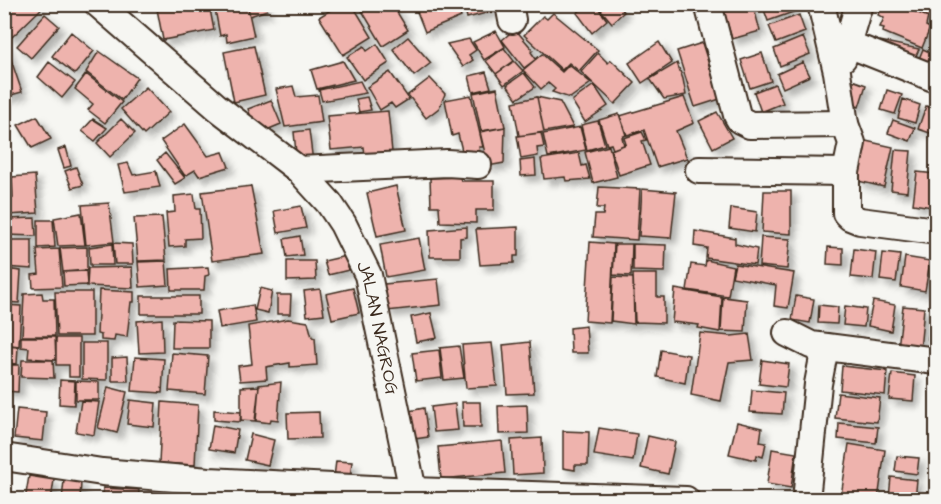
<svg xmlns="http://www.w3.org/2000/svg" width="941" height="504" viewBox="0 0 941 504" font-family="'Architects Daughter',sans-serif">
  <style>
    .building { fill: #eeb3ad; stroke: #3b2a1e; stroke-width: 1.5; filter: url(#shadow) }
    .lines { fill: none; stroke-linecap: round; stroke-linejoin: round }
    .street-casing { stroke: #3b2a1e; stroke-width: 30 }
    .street { stroke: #f6f6f2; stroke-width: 26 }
    .labels { text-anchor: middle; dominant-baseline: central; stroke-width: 6; stroke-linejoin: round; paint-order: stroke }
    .street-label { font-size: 18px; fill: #3b2a1e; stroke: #f6f6f2 }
  </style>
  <defs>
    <filter id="shadow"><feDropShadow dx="5.5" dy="5.5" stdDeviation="3" flood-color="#0004"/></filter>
  </defs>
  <rect width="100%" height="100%" fill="#f6f6f2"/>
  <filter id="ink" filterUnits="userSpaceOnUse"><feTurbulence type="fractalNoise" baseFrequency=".0167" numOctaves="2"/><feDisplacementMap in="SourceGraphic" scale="12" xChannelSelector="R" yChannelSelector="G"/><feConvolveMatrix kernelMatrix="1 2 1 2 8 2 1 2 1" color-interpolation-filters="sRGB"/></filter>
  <g filter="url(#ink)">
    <path class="building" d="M11,4H41L43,7L12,37L4,30V11Z
      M156,4H209L214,30L163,40Z
      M214,4H247L254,36L227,42L226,34L220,36Z
      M247,4H264L267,10L250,16Z
      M340,4H352L372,37L343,55L319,17Z
      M358,4H392L408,30L383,46Z
      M414,4H456L461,17L425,32Z
      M464,4H492L494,11L467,18Z
      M583,4H595L607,20L592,33L577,13L585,7Z
      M609,4H618L624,12L612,23L601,10Z
      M753,4L760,31L732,39L724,12Z
      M762,4H790L793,12L768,21Z
      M882,4H896L928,17L926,26L930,28L922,48L883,32L884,28L880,27L884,18L878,15Z
      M897,4H935L931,18Z
      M553,13L598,50L579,71L569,63L562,70L524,35L543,16L547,19Z
      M45,14L59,26L31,58L17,46Z
      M799,15L805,32L776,43L769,26Z
      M515,29L533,50L531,52L536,59L524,68L502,40Z
      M496,31L505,47L484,60L473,42Z
      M71,32L94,51L75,74L52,56Z
      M408,37L431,63L414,76L393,49Z
      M803,37L810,54L780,66L774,49Z
      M4,39L22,92L4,97Z
      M469,39L476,50L469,55L473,60L463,67L447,44Z
      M880,41L919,49L912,65L877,51Z
      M659,42L672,63L642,83L629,63Z
      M702,43L720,99L695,107L677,51Z
      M377,44L389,63L363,80L347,57L364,46L367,51Z
      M254,46L265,95L234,102L224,52Z
      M504,48L514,61L496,74L486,61Z
      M923,49L936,55V76L916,66Z
      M99,51L137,78L122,100L86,72Z
      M598,53L608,63L611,60L635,83L615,104L581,72Z
      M762,53L771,81L750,88L741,60Z
      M542,54L562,72L569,65L591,83L570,98L552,92L555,89L548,83L541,89L523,70Z
      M343,61L354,80L317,89L311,70Z
      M514,61L523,71L504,85L496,74Z
      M49,62L75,82L62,98L38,77Z
      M803,62L810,76L783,88L777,74Z
      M677,63L683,79L686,95L664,99L650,79Z
      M390,72L409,99L395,108L391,103L380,110L367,87Z
      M486,72L491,88L473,92L469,76Z
      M524,73L535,87L517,99L507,85Z
      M86,74L122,102L105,123L88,110L93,104L75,89Z
      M430,78L445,94L439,108L426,118L408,95Z
      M852,80L866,85L859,107L845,102Z
      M360,81L366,93L322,101L319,90Z
      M775,84L783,103L761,112L754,92Z
      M594,85L608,106L585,122L572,101Z
      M293,86L296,97L318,95L322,122L285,127L276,89Z
      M146,87L169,112L144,135L121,109Z
      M497,88L505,127L481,131L473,93Z
      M887,90L902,95L895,114L881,110Z
      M471,95L483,147H479L480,153L463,155L458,134L452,136L445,100Z
      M367,97L371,110L359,112L356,99Z
      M537,97L544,132L519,136L513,102Z
      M537,97L560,102L573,127L544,132Z
      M684,97L694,123L676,131L687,158L657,167L644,130L627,135L620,116Z
      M903,99L920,105L915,123L898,118Z
      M271,100L281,124L257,134L248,109Z
      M926,106L936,109V135L918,129Z
      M388,111L393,162L366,164L364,147L331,150L327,116Z
      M717,112L732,138L713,148L699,121Z
      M619,114L626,135L622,137L624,145L613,149L611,144L607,145L599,120Z
      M37,116L51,139L32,148L18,125Z
      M93,119L107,128L95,141L82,131Z
      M121,119L135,133L110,157L97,143Z
      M893,120L915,128L910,141L888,133Z
      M598,121L605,145L587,150L581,125Z
      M185,124L208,156L223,152L229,167L199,176L195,170L185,176L161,141Z
      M505,127L504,163L488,166L480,132Z
      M580,127L586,150L548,157L543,134Z
      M309,130L313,162L297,164L294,132Z
      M642,132L646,140L642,141L650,165L619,175L611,150L626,144L624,138Z
      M541,133L544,147L537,148L538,156L521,159L517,136Z
      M866,141L893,147L884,187L858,181Z
      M609,146L617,177L593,183L585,152Z
      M66,147L71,166L64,168L58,150Z
      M895,150L911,151L907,192L891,190Z
      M165,153L185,178L175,184L157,160Z
      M579,153L582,166L586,165L590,179L566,181L565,177L544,179L541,159Z
      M535,159L536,175L521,176L520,161Z
      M128,163L133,175L156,171L160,187L125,192L118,165Z
      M76,167L83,185L72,188L65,171Z
      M917,172L936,174L932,207L913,204Z
      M35,175L38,213L8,215V198H13L12,177Z
      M460,177L461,181H494V210H476V223L440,222L439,206H431L430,178Z
      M251,186L264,254L212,261L202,192Z
      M396,186L406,230L377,236L367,193Z
      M599,187L640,189L637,240L593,237L595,215H603L604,208H597Z
      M642,189L676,192L671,238L639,236Z
      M764,191H791V234L762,232Z
      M194,194L196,209H200L201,238L185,239V246L169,247L166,213L175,212L174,196Z
      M109,203L114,242L86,245L82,205Z
      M301,206L306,228L278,233L274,211Z
      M731,208L757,212L755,232L729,228Z
      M81,213L85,245L58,246L54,218Z
      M162,217L166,260L138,261L134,218Z
      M35,218L36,236L7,235V219Z
      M38,220H53L55,247L38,248Z
      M467,227V237L460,238V257H430L429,230Z
      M518,227V256H514V263L480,265L476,229Z
      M695,231L735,238V244L757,249L755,265L706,258L707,248L694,246Z
      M300,236L303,255L287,257L284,239Z
      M761,237L790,239L787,269L759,266Z
      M419,238L425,270L386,277L380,245Z
      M9,240H32V269L4,267V256H7Z
      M590,242L614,244L610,323L585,321Z
      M113,243L132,244L133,264H115Z
      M112,244L113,265H90L89,247Z
      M615,244H632L631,276L613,275Z
      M633,244L666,245L665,272L633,271Z
      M87,247V270L63,272L60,248Z
      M828,247L843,248V265L827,264Z
      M59,249L62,287L33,288L32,275L39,274L37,250Z
      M854,249L876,252L873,279L851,277Z
      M883,253L900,255L896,282L880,280Z
      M933,253L936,254V290L930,289Z
      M346,256L349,270L328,275L324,261Z
      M905,257L930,261L925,291L901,287Z
      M706,260L733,266L728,296L687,290L691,264L705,266Z
      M166,261L168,285L140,287L138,262Z
      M287,261H315L316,280L287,281Z
      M735,264L794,273L788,308L774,306L776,285L732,277Z
      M132,267L133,288L87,286L88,268Z
      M208,267L209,275L205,276L204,290H171L170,269Z
      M4,269L21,271L19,303L4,302Z
      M86,271L87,285L64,286L63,272Z
      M633,274H657V297H664V323L635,322Z
      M613,277L633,278L634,324L611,321Z
      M438,279L441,305L387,311L384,284Z
      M260,288L272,291L268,313L255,310Z
      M353,288L359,313L332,319L326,294Z
      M320,289L324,314L307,316L304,291Z
      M675,289L722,297L720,332L698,328L699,325L672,322Z
      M99,290L134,292V302H131L127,337L115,335L114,341L101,340V335L97,334Z
      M55,292H92V336H57Z
      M42,293L43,299H54L55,336H22L24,294Z
      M277,295H291L290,314H277Z
      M141,296H199V314H141Z
      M796,296L814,299L810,323L792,320Z
      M723,297L747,300L745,332L721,331Z
      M873,301L895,305L891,331L868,326Z
      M4,305L21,306L19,346L4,344Z
      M253,305L256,322L220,328L217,311Z
      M819,305L838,307L837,324L818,323Z
      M845,306L866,309L864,327L843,325Z
      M903,306L924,308L920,350L898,348Z
      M932,309L936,310V340L928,339Z
      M431,313L437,338L416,342L411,317Z
      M162,319L163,352L139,353L137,321Z
      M288,319L308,322L312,337L315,338L317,365L290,367V363L266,367L267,379L240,381L238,366L252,364L248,326Z
      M173,320L209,321V348H172Z
      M586,326L588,353H571L570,328Z
      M700,333L731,336L749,334L753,360L729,362L721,401L691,395Z
      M21,337H55L56,360L28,358L29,348L21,347Z
      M56,338H79V377H69V365H56Z
      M530,342L534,393L507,394L503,345Z
      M82,343H107V380L82,379Z
      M492,343L497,386L466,388L462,345Z
      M4,346L18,347L17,364L4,363Z
      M459,346L464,378L444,380L440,348Z
      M439,350L442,378L416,381L412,353Z
      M661,350L689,355L685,383L657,377Z
      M172,353L208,356L205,394L169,391Z
      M127,357L128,381H112V358Z
      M135,357L164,359L162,393L132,391Z
      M22,360H53L54,378L21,377Z
      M762,360L789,364L786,387L759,384Z
      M4,365H19L18,392L4,391Z
      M842,366L887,371L885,395L840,390Z
      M892,373L915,376L913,401L889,399Z
      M60,380L75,381L74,405L59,404Z
      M76,381L99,382V400H76Z
      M281,382L278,420L271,419L270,423L256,421L259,385Z
      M259,386L255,421L241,420V387Z
      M108,387L127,392L117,433L98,428Z
      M752,390L784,393L782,414L750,412Z
      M838,393L880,398L877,422L835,418Z
      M130,400L156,403L154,427L127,424Z
      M81,401L99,402L94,435L76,432Z
      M162,402L198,405L195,465L159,463Z
      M462,402H480L481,427H463Z
      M455,404L458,430L434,432L431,407Z
      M527,405L528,433L499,434L498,406Z
      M424,408L428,437L408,440L404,412Z
      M17,409L46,412L43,441L14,438Z
      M214,410L241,412L240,422L214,420Z
      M319,412L320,438L288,439L287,413Z
      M737,422L762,428L760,442L766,443L763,457L757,455L756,460L729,454Z
      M839,423L878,427L876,443L838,439Z
      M213,425L238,430L234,453L209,449Z
      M599,428L637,434L633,461L594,455Z
      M563,431L589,432L588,465H575V470L563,468Z
      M251,434L274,440L268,465L245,460Z
      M648,436L675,442L668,474L641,468Z
      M542,438L543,473L513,475L511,440Z
      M502,441L505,473L441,479L438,447Z
      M849,444L885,450L878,500L841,496Z
      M772,449L796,453L791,488L767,484Z
      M897,456L919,458L917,474L895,471Z
      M336,461L352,462L350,478L334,477Z
      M29,476L54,480L51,500H25Z
      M891,477L917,480L915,500L889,498Z
      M64,480L81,482L80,500H62Z
      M103,488L139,490L138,500H103Z
      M175,491L190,492V500H174Z
      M152,493L169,494L168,500H152Z"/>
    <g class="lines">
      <g class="street-casing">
        <g id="street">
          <path id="s1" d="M98,4L218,108L299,170L329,203L343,224L368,275L413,491"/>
          <path d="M509,4L512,20"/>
          <path d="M708,4L737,115L740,120L750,125L845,124"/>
          <path d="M821,4L837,72L845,124L852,143L846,172V213L850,217L860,221L936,231"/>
          <path d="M848,44L936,79"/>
          <path d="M843,58L859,4"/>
          <path d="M299,170L447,163L478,165"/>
          <path d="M699,170L846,172"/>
          <path d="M787,333L811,345L936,361"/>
          <path d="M4,457L102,472L209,481L413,491L686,500"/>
          <path d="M806,500L818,384L825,347"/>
        </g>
      </g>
      <use href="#street" class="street"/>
    </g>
  </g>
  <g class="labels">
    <g class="street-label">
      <text stroke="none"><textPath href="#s1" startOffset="441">JALAN NAGROG</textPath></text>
    </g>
  </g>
  <rect width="941" height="504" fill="none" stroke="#f6f6f2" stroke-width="24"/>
  <rect x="12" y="12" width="917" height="480" fill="none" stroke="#3b2a1e" stroke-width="2" filter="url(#ink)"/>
</svg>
